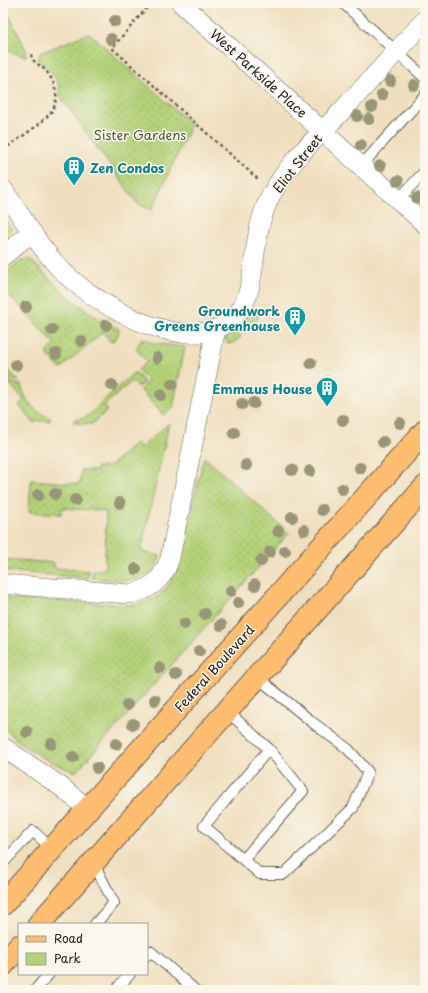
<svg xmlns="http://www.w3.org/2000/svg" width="428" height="993" viewBox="0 0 428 993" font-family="'Playpen Sans',sans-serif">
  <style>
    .green { fill: url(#green-dots); stroke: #68764a }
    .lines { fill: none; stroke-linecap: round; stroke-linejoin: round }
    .lane-casing { stroke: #666055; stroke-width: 12 }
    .street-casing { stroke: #666055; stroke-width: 20 }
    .primary-casing { stroke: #666055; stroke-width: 24 }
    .path { stroke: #666055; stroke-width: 2.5; stroke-dasharray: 3 3; stroke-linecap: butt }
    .lane { stroke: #fff; stroke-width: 10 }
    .street { stroke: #fff; stroke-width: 19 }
    .primary { stroke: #febc70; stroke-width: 22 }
    .tree { fill: #999677 }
    .labels { text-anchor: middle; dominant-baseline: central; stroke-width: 3; stroke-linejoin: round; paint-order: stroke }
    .street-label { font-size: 13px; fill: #1c1c1c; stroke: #fbf7ec }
    .park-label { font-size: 13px; fill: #515b3c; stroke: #fbf7ec }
    .culture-label { font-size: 13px; font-weight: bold; fill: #0d838f; stroke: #fbf7ec; text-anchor: end }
  </style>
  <defs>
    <pattern id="green-dots" width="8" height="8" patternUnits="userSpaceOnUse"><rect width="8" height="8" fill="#b3d178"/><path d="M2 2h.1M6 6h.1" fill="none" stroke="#99b367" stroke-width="1.8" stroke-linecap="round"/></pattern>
  </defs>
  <rect width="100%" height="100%" fill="#fbf7ec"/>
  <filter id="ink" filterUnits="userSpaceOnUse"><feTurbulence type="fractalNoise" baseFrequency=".025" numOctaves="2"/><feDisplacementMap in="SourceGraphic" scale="8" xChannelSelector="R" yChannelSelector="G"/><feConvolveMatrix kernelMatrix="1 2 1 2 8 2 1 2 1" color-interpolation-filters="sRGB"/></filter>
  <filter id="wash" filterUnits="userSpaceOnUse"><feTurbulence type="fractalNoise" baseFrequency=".012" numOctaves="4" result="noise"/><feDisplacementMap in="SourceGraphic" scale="16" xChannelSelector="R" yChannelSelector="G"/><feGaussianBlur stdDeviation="0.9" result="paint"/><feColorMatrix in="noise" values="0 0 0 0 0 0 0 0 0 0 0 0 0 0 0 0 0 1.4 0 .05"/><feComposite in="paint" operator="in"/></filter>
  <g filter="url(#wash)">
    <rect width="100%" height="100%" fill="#f0dfbf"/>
    <path class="green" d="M3,3L26,50V57L12,52L3,44Z
      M89,33L191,124L152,210L138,204L60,96C61,80 50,70 38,60L40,53Z
      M3,216L11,229L10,233L3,240Z
      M30,259C57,287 83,313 119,329L118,335L114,341L111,342L103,332L60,369L46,353L55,344L3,289V274L21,260Z
      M259,311L262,312L251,328L248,324L238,333L241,337L233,343L228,344L225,339C232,329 247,315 259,311Z
      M142,338L154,343L185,347L173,407L163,415L140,389L148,381L138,370L147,362L136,349Z
      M3,364L19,381L6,378L3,375Z
      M135,372L144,382L138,387L132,381L104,406L108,410L92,424L74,423V420C91,419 96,407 107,397C116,389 125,380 135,372Z
      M7,381L21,385C25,401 35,412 50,418V421H37L34,423L19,405L24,400Z
      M169,423L141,551L160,556C153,588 116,580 92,578L93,570H101L105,567L106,511L62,508L61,514L29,512L31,480L80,484L81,470L96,471L97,467H109L136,443L141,448Z
      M204,457L289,533L76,772C49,763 23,748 3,727V598L131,605C158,602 170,589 179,563Z
      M3,559L54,563V568L89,571L88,578L3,571Z"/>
  </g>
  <g filter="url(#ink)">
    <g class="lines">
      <g class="lane-casing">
        <path id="lane" d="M343,3L425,78
          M361,166L425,95
          M398,200L425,171
          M257,677L312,722L348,749L368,772L353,808L284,874H260L204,826L269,749
          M227,711L269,749L303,791L244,859
          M93,862L114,903L95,924
          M3,863L33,831L52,849
          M147,955L150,951L195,990
          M35,990L49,974
          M123,990L119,986L130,974"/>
      </g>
      <g class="street-casing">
        <path id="street" d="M181,3L425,224
          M3,189C20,214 35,240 54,262C88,303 202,371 242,307C253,288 253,261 257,240C260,219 267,199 279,182C295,157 318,136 338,115C367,84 396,52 425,20
          M3,256L32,232
          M3,584L129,594C150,591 164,578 170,558L216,329
          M3,747L60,786L88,809"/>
      </g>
      <g class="primary-casing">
        <path id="primary" d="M3,904L425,431
          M39,924L425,487
          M3,965L19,946"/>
      </g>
      <path class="path" d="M151,3L112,48L259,180
        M3,150C16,140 41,125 51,112C61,100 55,80 45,70C39,64 31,62 31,53"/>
      <use href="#lane" class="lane"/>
      <use href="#street" class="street"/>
      <use href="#primary" class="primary"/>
    </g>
    <g class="tree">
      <circle cx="115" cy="21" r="6"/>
      <circle cx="111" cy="39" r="6"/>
      <circle cx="390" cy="81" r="6"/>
      <circle cx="414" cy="85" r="6"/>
      <circle cx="382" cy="95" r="6"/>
      <circle cx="372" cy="107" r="6"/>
      <circle cx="357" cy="116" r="6"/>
      <circle cx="369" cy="119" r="6"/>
      <circle cx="361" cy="145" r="6"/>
      <circle cx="380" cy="166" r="6"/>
      <circle cx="398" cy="181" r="6"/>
      <circle cx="417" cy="198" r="6"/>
      <circle cx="26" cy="307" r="6"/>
      <circle cx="106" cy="325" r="6"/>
      <circle cx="52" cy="330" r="6"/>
      <circle cx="81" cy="341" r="6"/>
      <circle cx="56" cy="354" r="6"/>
      <circle cx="157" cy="358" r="6"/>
      <circle cx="311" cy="363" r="6"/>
      <circle cx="16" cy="365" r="6"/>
      <circle cx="172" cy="384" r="6"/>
      <circle cx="112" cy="385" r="6"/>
      <circle cx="161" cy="395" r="6"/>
      <circle cx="254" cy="403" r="6"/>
      <circle cx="242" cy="404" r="6"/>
      <circle cx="343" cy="420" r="6"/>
      <circle cx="400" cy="423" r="6"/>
      <circle cx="234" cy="433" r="6"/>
      <circle cx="383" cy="442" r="6"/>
      <circle cx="246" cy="465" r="6"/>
      <circle cx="360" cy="468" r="6"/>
      <circle cx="292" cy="470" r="6"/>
      <circle cx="310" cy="471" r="6"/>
      <circle cx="342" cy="489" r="6"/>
      <circle cx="55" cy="494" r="6"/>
      <circle cx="38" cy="495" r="6"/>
      <circle cx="75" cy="500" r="6"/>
      <circle cx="120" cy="503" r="6"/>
      <circle cx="322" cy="510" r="6"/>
      <circle cx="292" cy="517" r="6"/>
      <circle cx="304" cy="530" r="6"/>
      <circle cx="278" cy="531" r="6"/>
      <circle cx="285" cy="551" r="6"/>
      <circle cx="270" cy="552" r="6"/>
      <circle cx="261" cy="561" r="6"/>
      <circle cx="136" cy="569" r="6"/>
      <circle cx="255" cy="585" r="6"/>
      <circle cx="231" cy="591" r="6"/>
      <circle cx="238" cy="603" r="6"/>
      <circle cx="205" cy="614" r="6"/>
      <circle cx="184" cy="624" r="6"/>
      <circle cx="221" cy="625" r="6"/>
      <circle cx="199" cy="651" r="6"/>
      <circle cx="160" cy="668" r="6"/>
      <circle cx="176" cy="675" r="6"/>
      <circle cx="155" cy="700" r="6"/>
      <circle cx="127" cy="705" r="6"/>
      <circle cx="133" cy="724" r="6"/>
      <circle cx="27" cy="732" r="6"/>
      <circle cx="51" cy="744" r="6"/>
      <circle cx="116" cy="744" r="6"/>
      <circle cx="73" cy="757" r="6"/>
      <circle cx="97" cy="768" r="6"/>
    </g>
  </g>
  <defs>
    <g id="building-pin" transform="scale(1.15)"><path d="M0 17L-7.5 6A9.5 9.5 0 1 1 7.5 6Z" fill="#0f9aa8" stroke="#fbf7ec"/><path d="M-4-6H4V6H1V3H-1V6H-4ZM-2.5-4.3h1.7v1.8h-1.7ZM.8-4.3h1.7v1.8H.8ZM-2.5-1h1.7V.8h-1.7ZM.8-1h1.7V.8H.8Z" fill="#fff"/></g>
  </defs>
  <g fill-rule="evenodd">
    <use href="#building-pin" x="74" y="167"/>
    <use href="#building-pin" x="295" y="317"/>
    <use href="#building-pin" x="327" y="388"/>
  </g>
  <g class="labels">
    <g class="street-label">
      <text transform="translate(259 73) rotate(42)">West Parkside Place</text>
      <text transform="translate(297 163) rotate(-52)">Eliot Street</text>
      <text transform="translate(214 668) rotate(-48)">Federal Boulevard</text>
    </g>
    <g class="park-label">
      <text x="140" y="134">Sister Gardens</text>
    </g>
    <g class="culture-label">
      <text x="90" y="167" text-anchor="start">Zen Condos</text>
      <text x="280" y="310">Groundwork<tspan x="280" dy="15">Greens Greenhouse</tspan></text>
      <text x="312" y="388">Emmaus House</text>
    </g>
  </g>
  <rect width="428" height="993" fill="none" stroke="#fbf7ec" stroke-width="16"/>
  <rect x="18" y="923" width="130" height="52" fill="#fbf7ec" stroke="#a29f99"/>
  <rect x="26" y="936" width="20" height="6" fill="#febc70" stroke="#a29f99"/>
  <text x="54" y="943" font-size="12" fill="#1c1c1c">Road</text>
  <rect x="26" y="953" width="20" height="12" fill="#b3d178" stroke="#a29f99"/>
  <text x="54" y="963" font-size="12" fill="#1c1c1c">Park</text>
</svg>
